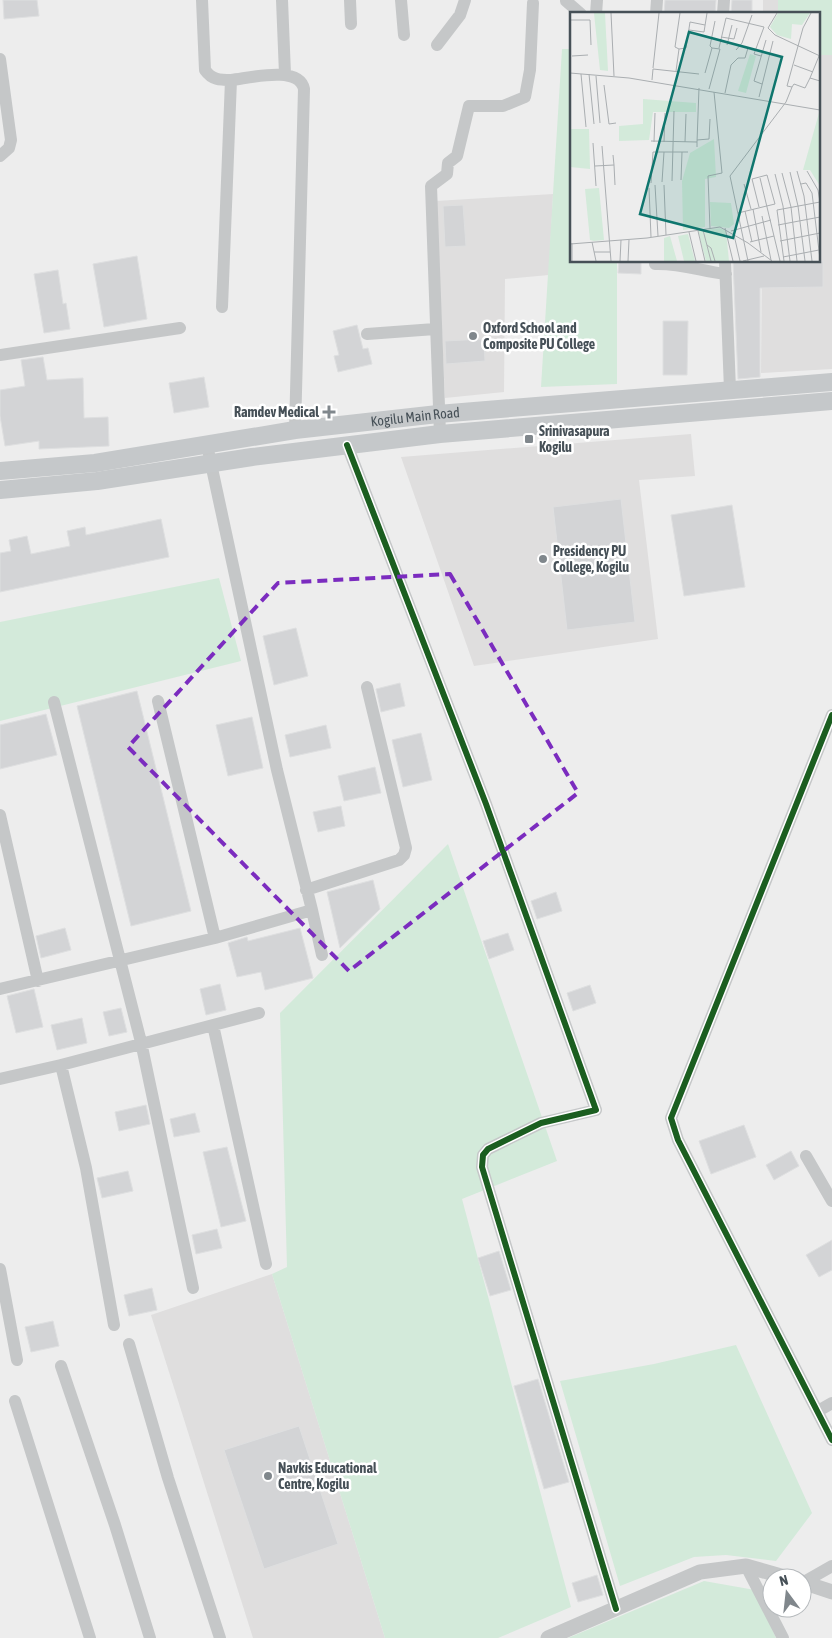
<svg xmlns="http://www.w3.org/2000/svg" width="832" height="1638" viewBox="0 0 832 1638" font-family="'Asap Condensed',sans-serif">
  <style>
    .education { fill: #dfdede }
    .green { fill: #d3eada }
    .building { fill: #d3d4d6; stroke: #dedfe0 }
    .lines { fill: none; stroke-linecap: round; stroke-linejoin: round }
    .minor { stroke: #c5c7c8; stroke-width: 12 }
    .tertiary { stroke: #c5c7c8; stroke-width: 15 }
    .secondary { stroke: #c5c8ca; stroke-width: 18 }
    .cycleway-casing { stroke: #fff; stroke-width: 9 }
    .cycleway { stroke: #1b5e20; stroke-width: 6 }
    .marked { fill: none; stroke: #7b2cbf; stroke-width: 4; stroke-dasharray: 10 6; stroke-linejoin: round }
    .poi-dot { fill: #80878c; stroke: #fff; stroke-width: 2 }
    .labels { text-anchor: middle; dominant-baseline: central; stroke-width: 5; stroke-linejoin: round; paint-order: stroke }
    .poi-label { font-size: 14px; font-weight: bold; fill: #465057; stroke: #fff; text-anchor: start }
    .street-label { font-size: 14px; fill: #465057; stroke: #fff }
    .inset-road { fill: none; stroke: #aaaeb1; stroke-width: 1 }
    .view { fill: #0f766e; fill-opacity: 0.15; stroke: #0f766e; stroke-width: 2.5 }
    .inset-edge { fill: none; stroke: #465057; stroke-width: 2.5 }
  </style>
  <rect width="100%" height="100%" fill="#ededed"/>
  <path class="education" d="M763,0H832V369L761,373L762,261H818V14H763Z
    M553,194L549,275L505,279L504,392L445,398L436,201Z
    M691,434L695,476L639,480L658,639L474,666L401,457Z
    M272,1274L385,1638H253L151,1315Z"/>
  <path class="green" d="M778,0H832V55H818V14H778Z
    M562,49H571V261H617V384L541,387Z
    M219,578L241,661L0,721V622Z
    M448,844L557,1161L462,1199L571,1607L498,1638H385L272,1274L287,1267L280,1013Z
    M736,1345L812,1513L776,1561L726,1555L694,1557L620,1586L560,1381L654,1364Z
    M704,1581L755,1590L776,1638H568Z"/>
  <path class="building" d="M3,0H37L39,16L4,19Z
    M665,0H716L715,14H664Z
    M732,0H752V14H731Z
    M463,205L466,246L445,247L443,206Z
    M137,256L147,319L104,327L93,264Z
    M619,261H641V274L618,273Z
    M733,261H823V287L760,288V377L738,379Z
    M58,270L63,304L66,303L70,329L44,333L34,274Z
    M663,321H688L687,375H663Z
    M357,325L363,349L368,348L372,364L338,372L334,356L339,355L333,331Z
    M484,339L485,361L446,364L445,341Z
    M43,357L47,380L83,378L84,418L108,417L109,446L39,449V441L5,446L0,416V390L25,386L21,360Z
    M204,377L209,407L174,413L169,383Z
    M621,499L635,622L567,630L553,507Z
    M732,505L745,587L684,596L671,515Z
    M161,519L169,557L0,592V553L11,551L9,540L27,536L31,554L70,546L67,531L85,527L86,535Z
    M296,628L308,676L274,685L263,636Z
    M400,683L405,706L381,712L376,689Z
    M137,691L191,911L131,926L77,706Z
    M46,714L57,755L0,769V725Z
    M252,717L263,768L228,776L216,725Z
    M326,725L331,748L290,757L285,735Z
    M421,733L432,780L403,787L392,740Z
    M375,767L381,793L344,801L338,776Z
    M341,806L345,826L318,832L313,812Z
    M373,880L380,909L340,948L327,892Z
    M556,892L562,911L537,919L531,901Z
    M65,928L71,950L41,958L36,936Z
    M300,928L313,978L265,990L261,972L237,977L228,943L247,937L248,941Z
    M508,933L514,950L489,959L483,941Z
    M220,984L226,1010L206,1015L200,989Z
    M590,985L596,1003L573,1011L567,993Z
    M34,989L43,1027L16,1033L7,996Z
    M121,1008L127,1032L109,1036L103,1012Z
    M82,1018L87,1043L57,1050L51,1025Z
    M146,1105L150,1124L119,1131L115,1112Z
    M195,1113L200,1132L174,1137L170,1119Z
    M744,1125L756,1157L711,1174L699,1141Z
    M227,1147L246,1221L221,1227L203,1152Z
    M791,1151L799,1166L774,1180L766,1165Z
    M128,1171L133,1191L102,1198L97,1178Z
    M217,1229L222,1248L196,1254L192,1235Z
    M832,1240V1270L819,1277L806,1255Z
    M499,1251L511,1290L490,1296L478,1258Z
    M152,1288L157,1310L129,1316L124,1295Z
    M53,1321L59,1346L31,1352L25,1327Z
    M538,1379L569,1482L544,1489L514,1386Z
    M299,1426L338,1544L264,1569L224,1450Z
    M597,1575L603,1595L578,1602L572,1583Z"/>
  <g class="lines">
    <path class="minor" d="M202,0L205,70C212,80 220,80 231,80
      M282,0L285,74
      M350,0L351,24
      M401,0L404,35
      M566,1L581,14
      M596,14L597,0
      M656,14L657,0
      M723,14L724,0
      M437,45L460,15L465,0
      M0,59L11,140L9,148L0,156
      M655,261V264C680,263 701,271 726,274
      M725,261L730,390
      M222,307L231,80C250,78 299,65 304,89L295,430
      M367,334L435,329
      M0,355L180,328
      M440,434L431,186L447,174L448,163L457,156L469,106H503L525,97L530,70L533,3
      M207,445L277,770L312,910
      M347,445L486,804L596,1110L541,1123L488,1149L483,1155L482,1167L616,1609
      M158,701L215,938
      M54,702L141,1042L193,1288
      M832,715L671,1118L678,1140L832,1440
      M0,815L38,981
      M306,890L399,860L404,855L406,848L367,687
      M0,989L215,938L312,910L322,955
      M213,1025L266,1264
      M61,1065L259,1013
      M0,1079L61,1065L86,1168L114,1325
      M806,1156L832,1201
      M0,1269L17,1360
      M129,1344L168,1478L220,1638
      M61,1366L115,1525L150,1638
      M15,1401L90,1638
      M818,1411L832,1403
      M746,1566L783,1638
      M804,1582L832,1566"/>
    <path class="tertiary" d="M802,1582L832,1592
      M548,1638L700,1572L746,1566L788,1578"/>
    <g class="secondary">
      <path id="s1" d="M0,471L95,463L295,430L438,414L832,382"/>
      <path d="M0,490L97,481L252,457L440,434L832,401"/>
    </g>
    <g class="cycleway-casing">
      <path id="cycleway" d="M347,445L486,804L596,1110L541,1123L488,1149L483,1155L482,1167L616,1609
        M832,715L671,1118L678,1140L832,1440"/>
    </g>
    <use href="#cycleway" class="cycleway"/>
  </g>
  <path class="marked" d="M450,574L578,793L349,971L128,747L278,583Z"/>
  <g class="poi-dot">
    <circle cx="473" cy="336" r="5"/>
    <path d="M326.5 404.5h5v5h5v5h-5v5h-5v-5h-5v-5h5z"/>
    <rect x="524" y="434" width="10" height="10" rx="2.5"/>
    <circle cx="543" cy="559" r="5"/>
    <circle cx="268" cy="1476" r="5"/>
  </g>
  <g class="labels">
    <g class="poi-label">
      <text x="483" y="328">Oxford School and<tspan x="483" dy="16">Composite PU College</tspan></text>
      <text x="319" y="412" text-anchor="end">Ramdev Medical</text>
      <text x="539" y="431">Srinivasapura<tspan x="539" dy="16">Kogilu</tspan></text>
      <text x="553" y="551">Presidency PU<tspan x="553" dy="16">College, Kogilu</tspan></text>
      <text x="278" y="1468">Navkis Educational<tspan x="278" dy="16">Centre, Kogilu</tspan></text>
    </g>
    <g class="street-label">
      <text stroke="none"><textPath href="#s1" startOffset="419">Kogilu Main Road</textPath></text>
    </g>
  </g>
  <g transform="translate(570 12)">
    <rect width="250" height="250" fill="#ededed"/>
    <path d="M24,1H35L38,59L30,58ZM208,1H240L232,13L222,12L221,27L207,23L200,15ZM180,42L186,44L176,81L168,79ZM73,87L126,91V100H83L79,128L49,129V114L73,112ZM249,101H250V174L240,158H233ZM0,117H19L20,157L0,155ZM144,127L146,165L135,167V215L113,218L112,169L120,141ZM29,176L34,228L24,229L20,228L15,177ZM140,190L161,191L164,212L159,216L141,214ZM150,216L156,219L159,249H136L128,219ZM118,222L125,249H114L108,224ZM100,224L107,249H94V226Z" fill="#d3eada"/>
    <path class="inset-road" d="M41,1L44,64M207,1L198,16L205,23L250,44M1,8H20L21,33M119,18L134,20L137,1M151,25L164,27L167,16M157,33L162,13M142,36L140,34L145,9M149,36L156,6L194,15M109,37L116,36L120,10L135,13M166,38L172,31L182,3M2,44L18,43M191,44L184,42L194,15M224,53L243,60M83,56L89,1M106,59L109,37L105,35L110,1M0,61L59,66L250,98M135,61L142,36L150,37L139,77M11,62L16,115M19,62L24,112M26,64L30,111M240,66L249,44M82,68L83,57L129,62M0,69V1M192,72L184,69L196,28M34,73L39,112L46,111M222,75L224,72L235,76L240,66L250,69M155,81L161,53L168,46H175L178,36M189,85L203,29M127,128L139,127L140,107M81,129L127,130V135M84,130L85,101M94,130L95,101M115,130L116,102M127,130L129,76M23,131L26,174M32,134L41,249M94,140H118M44,153L45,173M25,154L44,153L43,143M227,159L234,184L242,249M237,159L248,178L250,190M220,160L228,194L235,249M212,161L221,195L227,249M205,162L213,194L220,249M190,166L210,249M111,168L112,140M102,169L104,99M81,171L83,140H94L92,170M174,172L181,197M231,172L236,171L242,181L250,247M85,173L88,224M94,173L96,223M79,176L81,225M183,197L191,240M175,199L182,230M168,201L205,192L197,163L182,167L189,195M192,204L201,248M208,213L250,205M155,216L163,249M140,217L138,164L152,161L144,80M133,218L141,249M128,219L135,249M161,219L201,208M119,220L126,249M164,223L170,249M210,229L250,221M22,230L26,249M180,230L204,224M2,231V249M0,232L77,226L150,215L178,231L202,249M137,233L141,236L145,249M24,240H40M213,245L249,238M50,249L51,228M58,249L59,228M173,249L194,244M178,249L160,164L216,90L222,75L217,74L233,16L241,1M214,249L207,198L250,190"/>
    <path class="view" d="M119,20L212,45L163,226L70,202Z"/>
    <rect width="250" height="250" class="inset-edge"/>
  </g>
  <g transform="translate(787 1593) rotate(345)"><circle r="24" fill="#ffffff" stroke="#b5b9bc"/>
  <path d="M0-4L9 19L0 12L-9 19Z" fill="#80878c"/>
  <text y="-8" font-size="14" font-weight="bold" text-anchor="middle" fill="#465057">N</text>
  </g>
</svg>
